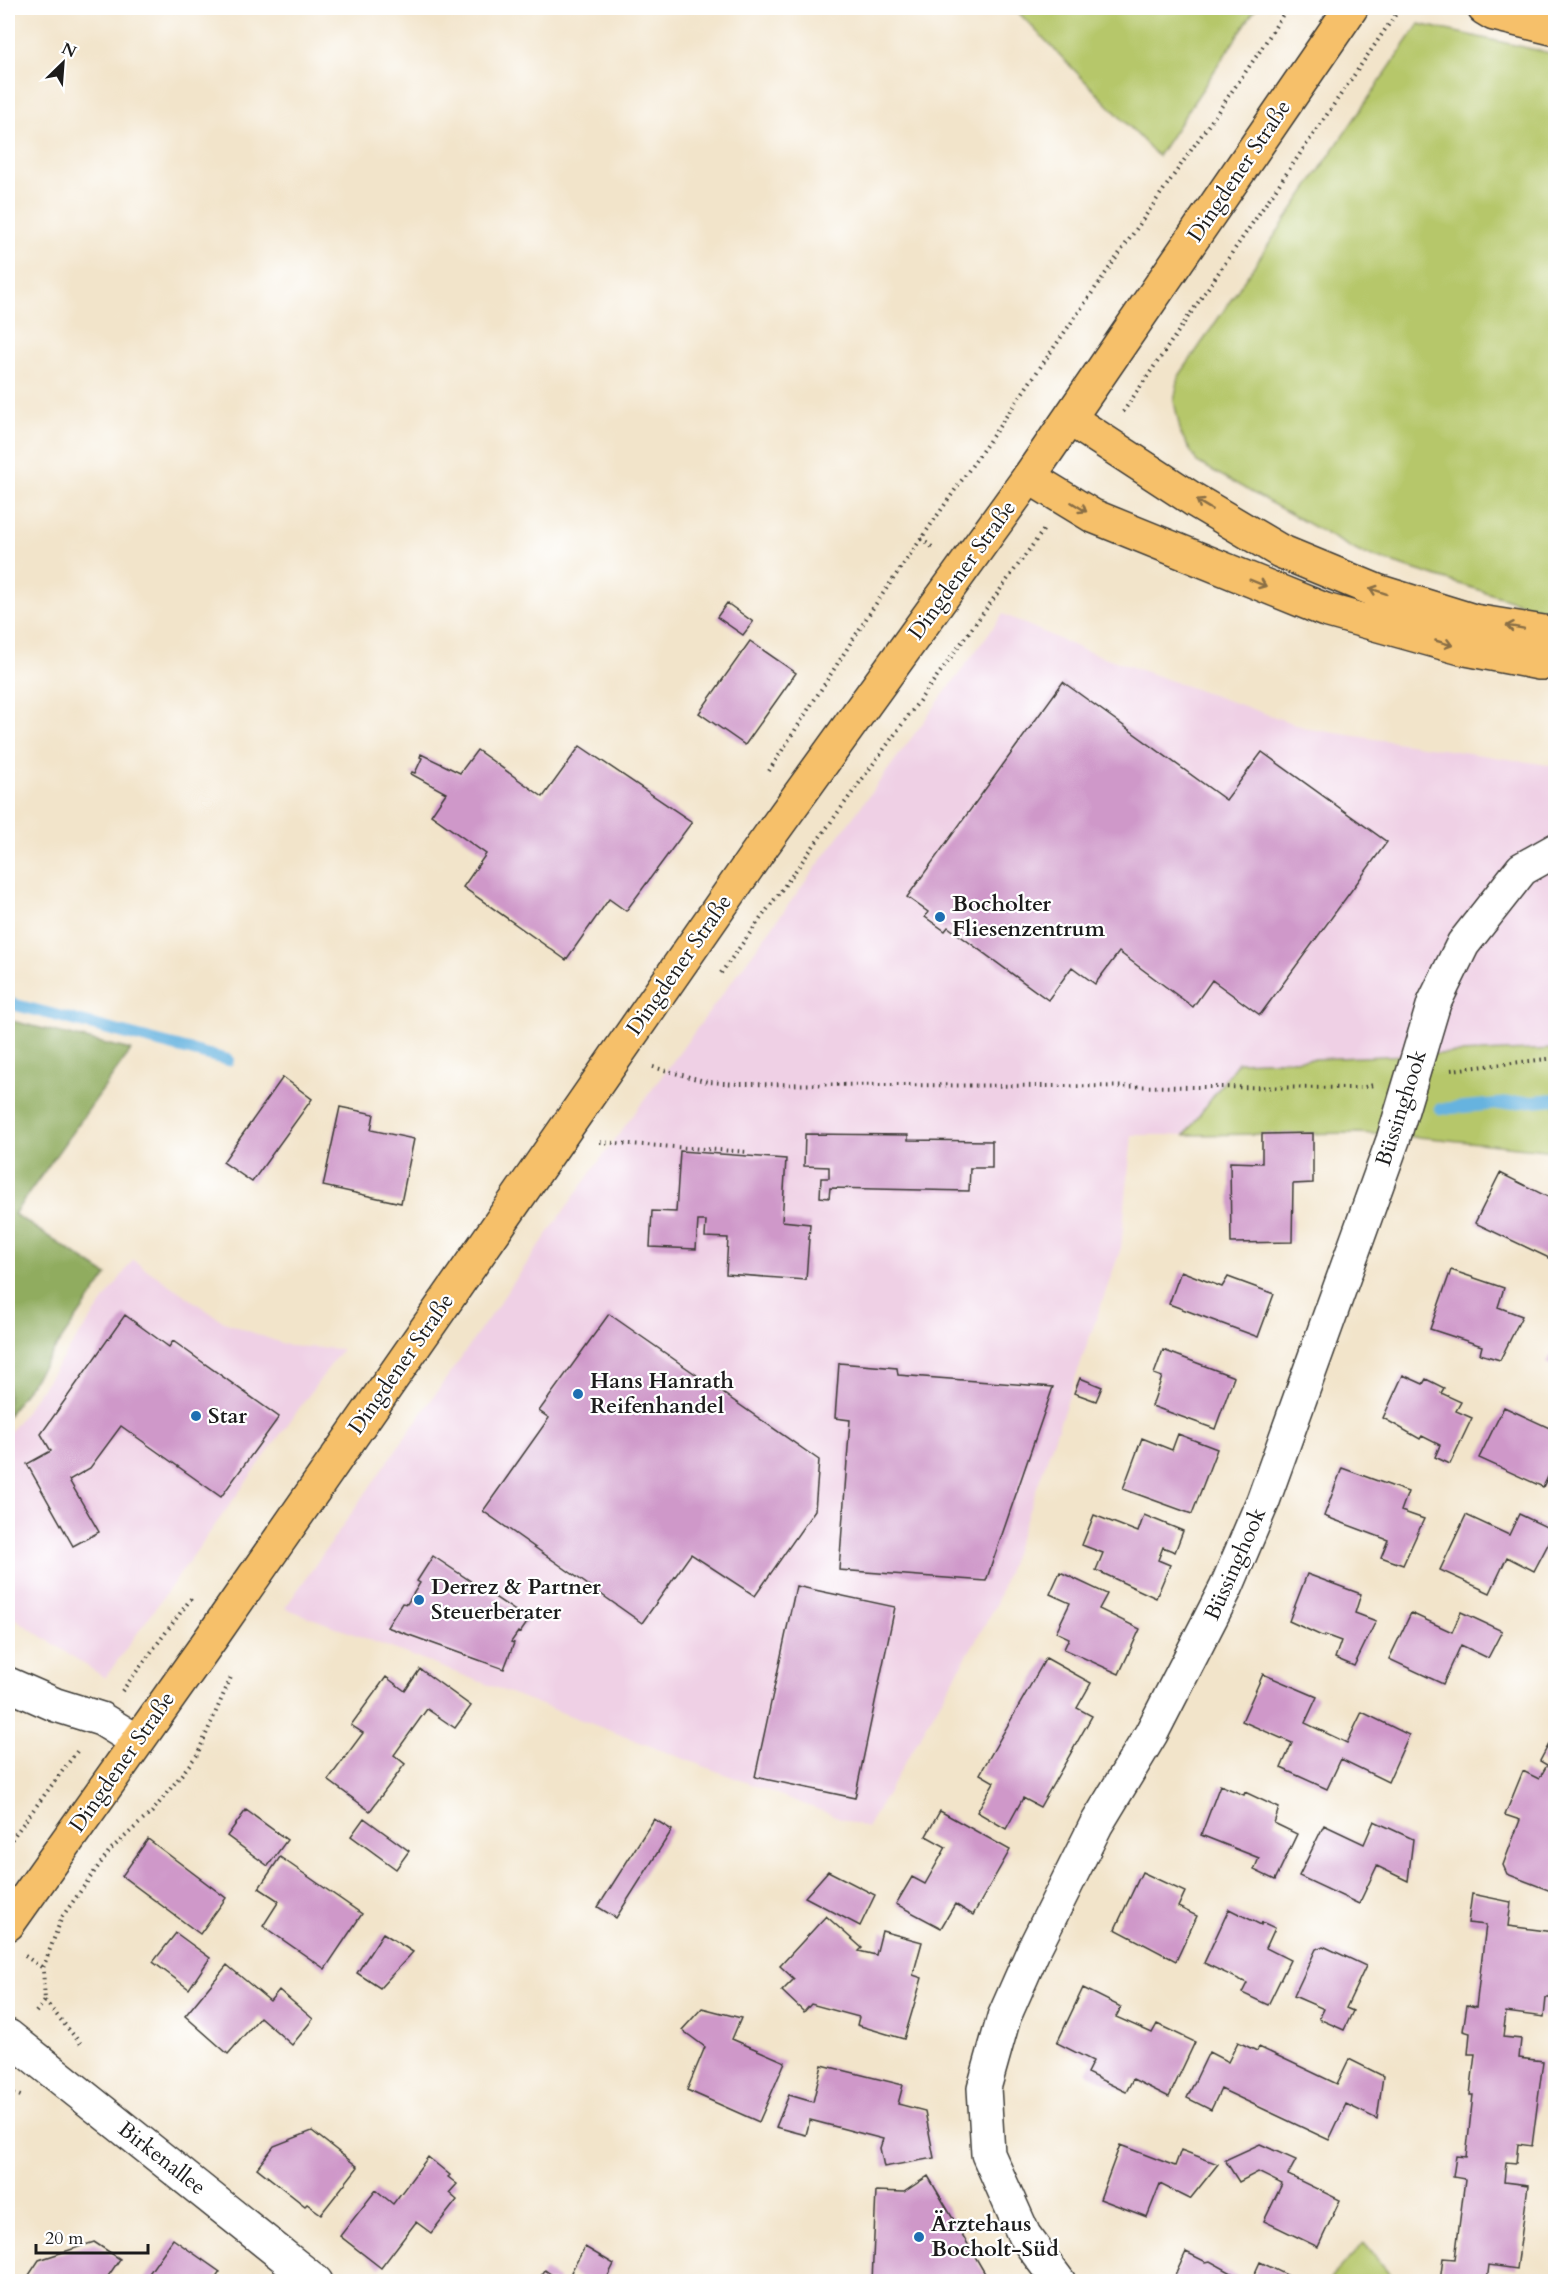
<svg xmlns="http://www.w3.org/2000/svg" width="1563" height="2289" viewBox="0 0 1563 2289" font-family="Cardo,serif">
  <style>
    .built { fill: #efd0e5 }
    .green { fill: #b6c76a; stroke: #697243; stroke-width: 1.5 }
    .forest { fill: #90ac5e; stroke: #56643d; stroke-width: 1.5 }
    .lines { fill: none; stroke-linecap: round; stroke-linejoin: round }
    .stream { stroke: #66b3df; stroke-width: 12 }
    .building { fill: #cf98c9 }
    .minor-casing { stroke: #3c3a36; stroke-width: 36 }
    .major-casing { stroke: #3c3a36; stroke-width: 36 }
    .highway-casing { stroke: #3c3a36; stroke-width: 36 }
    .path { stroke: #3c3a36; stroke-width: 4; stroke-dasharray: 1.5 4.5; stroke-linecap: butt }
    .minor { stroke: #fff; stroke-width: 33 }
    .major { stroke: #f6c06b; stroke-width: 33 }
    .highway { stroke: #f6c06b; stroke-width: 33 }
    .oneway { stroke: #896e44 }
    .poi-dot { fill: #1f6fb2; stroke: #fff; stroke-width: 2 }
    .labels { text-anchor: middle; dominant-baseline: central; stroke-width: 4.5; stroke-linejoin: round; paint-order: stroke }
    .street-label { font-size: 22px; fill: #1c1c1c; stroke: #fff }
    .poi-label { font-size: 22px; font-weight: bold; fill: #1c1c1c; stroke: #fff; text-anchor: start }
  </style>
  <rect width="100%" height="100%" fill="#fff"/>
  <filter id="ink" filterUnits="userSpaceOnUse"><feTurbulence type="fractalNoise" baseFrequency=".0167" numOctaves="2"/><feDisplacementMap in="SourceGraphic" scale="12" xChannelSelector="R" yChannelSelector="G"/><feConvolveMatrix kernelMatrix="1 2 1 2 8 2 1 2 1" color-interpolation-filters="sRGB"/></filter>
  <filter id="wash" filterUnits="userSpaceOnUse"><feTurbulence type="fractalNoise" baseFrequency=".008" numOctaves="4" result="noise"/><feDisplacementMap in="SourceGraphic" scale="24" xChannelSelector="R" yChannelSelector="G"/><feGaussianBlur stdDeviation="1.35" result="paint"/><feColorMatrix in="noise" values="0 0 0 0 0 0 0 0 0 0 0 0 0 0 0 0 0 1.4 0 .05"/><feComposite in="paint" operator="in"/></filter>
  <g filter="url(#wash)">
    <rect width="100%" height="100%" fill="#f2e4ca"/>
    <path class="built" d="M1003,614L1081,649L1309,729L1555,766V1051L1238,1062L1185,1135H1132L1121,1248L995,1607L867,1828L285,1608L594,1168Z
      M133,1260L224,1322L289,1346L342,1349L105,1678L8,1614V1435Z"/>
    <path class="green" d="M1014,8H1256L1158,156Z
      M1419,24L1555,54V610L1545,611L1359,552L1197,462L1181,434L1174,401L1179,376Z
      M1555,1049V1151L1430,1138L1359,1133L1185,1135L1238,1062Z
      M1364,2243L1395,2281H1328Z"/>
    <path class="forest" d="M8,1020L131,1050L14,1214L107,1275L8,1416Z"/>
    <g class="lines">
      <path class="stream" d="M8,1003L228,1060
        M1440,1109L1556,1099"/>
    </g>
    <g id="blocks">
      <path class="building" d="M727,603L753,622L743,635L717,617Z
        M750,641L796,673L745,745L699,713Z
        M1063,682L1226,800L1262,752L1387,842L1260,1015L1212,980L1193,1007L1119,952L1095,984L1072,967L1048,1000L948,927L945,931L925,917L928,912L907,897Z
        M580,746L692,822L626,911L609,899L566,960L463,887L486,854L431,815L446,793L411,774L412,772L415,773L422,758L420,757L421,754L460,773L477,750L543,797Z
        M283,1077L312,1099L252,1182L223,1162Z
        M340,1107L374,1114L371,1130L414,1139L401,1203L323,1186Z
        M1313,1133V1183L1293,1184L1292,1242L1231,1243L1230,1162L1262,1163V1134Z
        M805,1134L908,1135V1140L992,1141V1168H970L969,1191L830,1188L829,1198L820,1197L821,1178H829V1167L804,1166Z
        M680,1151L786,1159L782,1221L810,1224L806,1280L726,1274L728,1238L705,1237L706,1221H698L696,1249L650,1247L652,1211L676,1212Z
        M1500,1173L1552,1199L1551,1201L1556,1203V1245L1549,1258L1475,1223Z
        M1451,1270L1504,1288L1498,1307L1522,1316L1500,1360L1480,1354L1482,1346L1430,1329Z
        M1181,1271L1222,1287L1228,1277L1274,1294L1258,1337L1169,1304Z
        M609,1314L819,1460L815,1510L755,1596L691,1554L642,1623L483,1511L549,1418L539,1411Z
        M125,1315L169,1347L173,1341L279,1417L221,1497L121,1426L90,1468L69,1480L99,1532L73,1546L27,1464L51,1451L41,1434Z
        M1556,1345V1368L1547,1363Z
        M1163,1350L1234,1377L1215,1429L1152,1406L1162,1377L1154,1374Z
        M839,1363L897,1368L898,1375L1053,1387L986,1581L839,1570L850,1420L835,1418Z
        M1403,1375L1423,1384L1426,1379L1444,1388L1441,1393L1461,1402L1456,1411L1472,1418L1450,1464L1435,1457L1440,1445L1422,1436L1420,1439L1383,1418Z
        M1080,1378L1102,1387L1096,1401L1074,1393Z
        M1504,1407L1556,1431V1460L1543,1487L1479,1458Z
        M1178,1434L1217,1449L1192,1514L1123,1489L1142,1438L1172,1450Z
        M1342,1468L1408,1492L1401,1511L1424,1519L1403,1565L1381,1557L1388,1540L1324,1516Z
        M1519,1514L1555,1531L1534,1571L1507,1557L1490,1593L1440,1570L1466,1515L1509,1535Z
        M1094,1515L1138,1532L1144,1515L1183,1531L1175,1552L1163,1547L1158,1560L1170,1565L1156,1598L1096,1570L1103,1553L1082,1545Z
        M433,1556L529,1620L520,1633L518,1632L511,1642L514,1643L504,1669L387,1627L402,1603L407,1604L420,1583L417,1581Z
        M1060,1572L1107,1594L1099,1609L1140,1629L1119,1674L1064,1649L1069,1638L1056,1632L1070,1603L1050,1594Z
        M1307,1574L1361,1594L1355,1613L1376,1621L1354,1666L1335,1658L1341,1641L1325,1635L1324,1637L1289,1621Z
        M796,1586L895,1607L855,1798L755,1777Z
        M1461,1612L1502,1631L1488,1658L1461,1645L1443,1684L1389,1659L1411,1613L1452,1632Z
        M1046,1658L1091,1683L1077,1708L1092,1716L1040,1807L1023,1798L1006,1829L977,1812L994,1782L980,1774Z
        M420,1669L471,1706L455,1728L427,1709L394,1755L405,1764L370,1811L328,1780L363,1733L351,1725L386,1677L405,1691Z
        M1263,1674L1317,1697L1305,1723L1347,1743L1362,1712L1409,1735L1388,1782L1341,1759L1327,1789L1281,1768L1292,1743L1242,1721Z
        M1556,1731L1555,1825L1556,1893L1507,1874L1503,1865L1520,1820L1505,1815L1523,1771L1539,1779L1547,1765L1540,1761Z
        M1220,1785L1244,1795L1245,1792L1279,1808L1274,1823L1297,1834L1275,1880L1254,1870L1259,1858L1201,1835Z
        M246,1810L287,1840L268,1866L227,1836Z
        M940,1811L1010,1850L973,1915L955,1904L941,1928L896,1904L912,1877L925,1884L946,1847L926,1836Z
        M364,1818L409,1851L396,1869L351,1836Z
        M654,1819L672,1830L616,1918L598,1907Z
        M1374,1821L1413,1839L1408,1881L1377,1866L1359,1904L1299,1876L1324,1825L1364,1844Z
        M148,1839L226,1898L200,1934L122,1876Z
        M280,1857L362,1914L325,1969L263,1926L279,1901L259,1888Z
        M828,1871L875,1895L860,1926L805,1897Z
        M1142,1872L1185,1892L1178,1907L1197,1916L1176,1961L1115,1929Z
        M1472,1894L1511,1902L1508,1926L1554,1932L1551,1960L1555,1961L1550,1998H1546L1544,2017L1506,2012L1503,2037L1521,2039L1519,2058L1543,2061L1532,2146L1518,2144L1516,2163L1506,2162L1504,2182L1528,2185L1517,2269L1489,2265L1487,2282H1440L1443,2258L1455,2259L1465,2179L1453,2177L1456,2156L1466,2157L1473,2095H1470L1475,2054H1468L1470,2033L1463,2031L1467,2005L1476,2007L1486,1925L1468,1923Z
        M1229,1909L1261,1925L1262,1922L1275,1928L1266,1948L1290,1960L1268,2005L1242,1993L1247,1983L1204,1963Z
        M826,1916L862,1948L859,1951L876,1955L882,1931L922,1942L913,1975L922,1978L904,2039L857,2025L859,2017L811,2004L804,2012L782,1991L794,1979L780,1966Z
        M176,1933L210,1958L189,1989L153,1962Z
        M383,1933L413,1952L380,1988L357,1973Z
        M1323,1946L1366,1966L1346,2008L1353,2011L1344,2030L1319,2019L1324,2009L1294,1996L1316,1949Z
        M227,1965L270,2001L279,1990L313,2019L292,2045L260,2017L228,2054L185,2016Z
        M1083,1988L1121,2007L1116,2017L1152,2033L1157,2024L1195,2042L1169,2097L1133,2079L1126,2092L1087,2073L1093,2061L1057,2043Z
        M702,2008L741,2018L732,2039L785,2062L759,2122L687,2090L705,2047L682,2030Z
        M1238,2042L1257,2051L1259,2047L1337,2084L1349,2059L1383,2076L1377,2119L1346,2104L1329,2140L1221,2089L1211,2110L1187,2098L1209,2052L1228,2062Z
        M822,2065L903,2085L898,2104L925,2111L934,2158L884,2167L880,2148L883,2139L810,2120L806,2135L776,2127L789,2095L813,2102Z
        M312,2131L358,2167L321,2214L307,2204L305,2206L257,2168L274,2146Z
        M1260,2144L1296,2160L1288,2175L1340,2200L1318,2247L1264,2221L1282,2184L1258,2172L1239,2182L1225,2160Z
        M1120,2145L1175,2166L1181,2150L1218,2164L1190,2199L1160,2184L1147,2217L1100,2199Z
        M428,2157L450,2175L448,2177L457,2184L449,2193L457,2200L431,2233L416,2222L381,2268L340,2236L376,2190L393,2204Z
        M928,2176L990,2282H872L876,2191L904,2192Z
        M173,2239L220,2272L213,2282H143Z
        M94,2242L120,2259L104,2282H38L29,2275L39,2260Z
        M585,2247L614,2264L605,2282H587L571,2272Z
        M1186,2252L1206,2262L1210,2261L1248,2282H1172Z
        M1260,2262L1301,2282H1251Z
        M545,2270L559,2280L558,2282H537Z"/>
    </g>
  </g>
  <g filter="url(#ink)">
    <use href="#blocks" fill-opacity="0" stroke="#3c3a36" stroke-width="1.5"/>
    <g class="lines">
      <g class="minor-casing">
        <path id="minor" d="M8,1684L56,1705L101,1719L137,1741
          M8,2036L316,2282
          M1059,2282L1024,2235L988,2154L984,2088L1004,2017L1034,1949L1096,1825L1151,1734L1226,1588L1263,1501L1393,1140L1434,1003L1463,944L1522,869L1556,850"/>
      </g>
      <g class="major-casing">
        <path id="major" d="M8,1924L214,1634L758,852L1029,477L1351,8"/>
      </g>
      <g class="highway-casing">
        <path id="highway" d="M1484,8L1494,14L1556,29
          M1070,419L1194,500L1280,551L1377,591L1474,621L1556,634
          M1029,477L1093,516L1325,610L1461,648L1539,663H1556"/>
      </g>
      <path class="path" d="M1123,412L1400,8
        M921,539L935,549
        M769,771L873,608L1260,51L1287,8
        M721,973L1045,528
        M653,1067L708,1082L738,1084L1361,1088L1373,1085
        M1451,1070L1556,1058
        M600,1142L749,1152
        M122,1691L193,1596
        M8,1844L78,1750
        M25,1956L43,1968
        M45,2001L81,2044
        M36,2012L45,2001L43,1968L62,1917L110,1850L152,1812L197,1755L232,1675
        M8,2091L23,2097"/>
      <use href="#minor" class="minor"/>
      <use href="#major" class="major"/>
      <use href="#highway" class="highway"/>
    </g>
    <defs><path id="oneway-shaft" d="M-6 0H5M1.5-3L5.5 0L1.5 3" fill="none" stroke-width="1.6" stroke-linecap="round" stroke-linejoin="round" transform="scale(1.5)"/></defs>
    <g class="oneway">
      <use href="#oneway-shaft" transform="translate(1204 505) rotate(-149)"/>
      <use href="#oneway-shaft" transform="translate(1079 507) rotate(32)"/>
      <use href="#oneway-shaft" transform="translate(1258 583) rotate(22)"/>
      <use href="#oneway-shaft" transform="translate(1378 591) rotate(-161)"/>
      <use href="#oneway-shaft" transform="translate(1515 627) rotate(-170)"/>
      <use href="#oneway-shaft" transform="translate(1444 643) rotate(16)"/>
    </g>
  </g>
  <g class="poi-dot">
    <circle cx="940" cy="917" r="6"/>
    <circle cx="578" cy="1394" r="6"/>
    <circle cx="196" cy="1416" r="6"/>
    <circle cx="419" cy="1600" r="6"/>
    <circle cx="919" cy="2237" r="6"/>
  </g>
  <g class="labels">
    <g class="street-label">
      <text transform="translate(1239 171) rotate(-56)">Dingdener Straße</text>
      <text transform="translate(962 570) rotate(-54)">Dingdener Straße</text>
      <text transform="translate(679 965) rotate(-55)">Dingdener Straße</text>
      <text transform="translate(1401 1108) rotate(-72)">Büssinghook</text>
      <text transform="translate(401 1364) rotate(-55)">Dingdener Straße</text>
      <text transform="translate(1235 1564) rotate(-66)">Büssinghook</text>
      <text transform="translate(122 1762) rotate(-55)">Dingdener Straße</text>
      <text transform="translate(162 2158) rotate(38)">Birkenallee</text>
    </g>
    <g class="poi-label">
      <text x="952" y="904">Bocholter<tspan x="952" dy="25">Fliesenzentrum</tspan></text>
      <text x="590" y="1381">Hans Hanrath<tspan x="590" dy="25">Reifenhandel</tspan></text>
      <text x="208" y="1416">Star</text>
      <text x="431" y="1587">Derrez &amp; Partner<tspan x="431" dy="25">Steuerberater</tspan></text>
      <text x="931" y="2224">Ärztehaus<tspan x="931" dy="25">Bocholt-Süd</tspan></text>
    </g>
  </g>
  <rect width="1563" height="2289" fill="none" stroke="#fff" stroke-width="30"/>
  <g transform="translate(63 63) rotate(25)" stroke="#ffffff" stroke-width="4.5" paint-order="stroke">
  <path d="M0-4.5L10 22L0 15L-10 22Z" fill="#1c1c1c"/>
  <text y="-9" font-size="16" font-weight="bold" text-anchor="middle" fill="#1c1c1c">N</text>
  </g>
  <path d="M36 2244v9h112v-9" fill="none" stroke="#1c1c1c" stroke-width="3"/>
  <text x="45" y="2244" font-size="18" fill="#1c1c1c" stroke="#ffffff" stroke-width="4.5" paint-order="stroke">20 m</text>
</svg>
